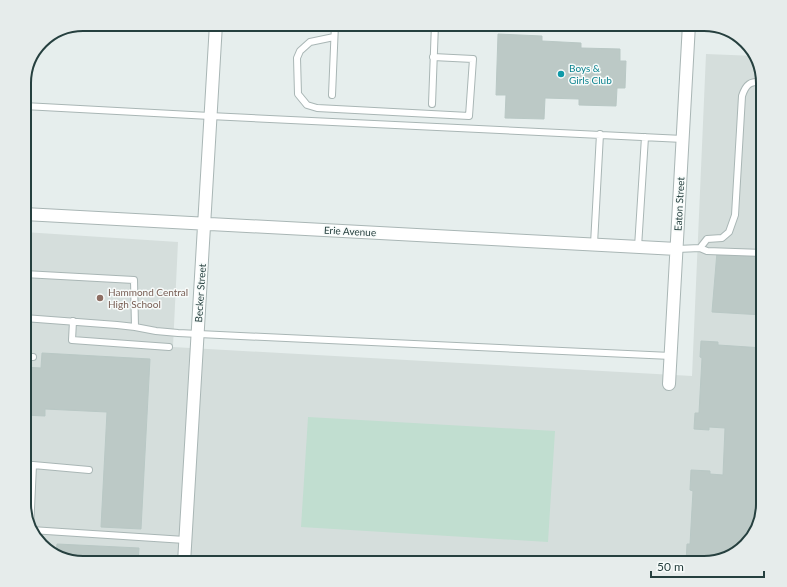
<svg xmlns="http://www.w3.org/2000/svg" width="787" height="587" viewBox="0 0 787 587" font-family="Lato,sans-serif">
  <style>
    .built { fill: #d5dedc }
    .green { fill: #c1ded0 }
    .building { fill: #bcc9c6; stroke: #b9c8c5 }
    .lines { fill: none; stroke-linecap: round; stroke-linejoin: round }
    .service-casing { stroke: #a9b6b5; stroke-width: 8 }
    .minor-casing { stroke: #a9b6b5; stroke-width: 14 }
    .service { stroke: #fff; stroke-width: 6 }
    .minor { stroke: #fff; stroke-width: 12 }
    .culture-dot { fill: #0f9aa8; stroke: #f7fbfa; stroke-width: 1.5 }
    .education-dot { fill: #8d6e63; stroke: #f7fbfa; stroke-width: 1.5 }
    .labels { text-anchor: middle; dominant-baseline: central; stroke-width: 3; stroke-linejoin: round; paint-order: stroke }
    .culture-label { font-size: 10px; fill: #0d838f; stroke: #f7fbfa; text-anchor: start }
    .street-label { font-size: 10px; fill: #26403f; stroke: #f7fbfa }
    .education-label { font-size: 10px; fill: #785e54; stroke: #f7fbfa; text-anchor: start }
    .rim { fill: none; stroke: #26403f; stroke-width: 2 }
  </style>
  <rect width="100%" height="100%" fill="#e6eeed"/>
  <path class="built" d="M706,54L756,56L763,83V504L703,563H83L47,551L30,530L24,507V232L178,242L173,347L692,376Z"/>
  <path class="green" d="M308,417L555,431L548,542L301,527Z"/>
  <path class="building" d="M498,34L542,36V41L581,43V48L620,49V61H626L625,88H617L616,106L579,105V99L545,98L544,119L505,118L506,95H496Z
    M717,252L763,255V315L712,312Z
    M701,341L718,342V345L763,348V504L751,540L730,557L704,563H686L687,544H690L693,491L690,490L691,470L710,471V474L723,475L725,428L709,427V430L694,429L695,413H699L702,358L700,357Z
    M42,353L150,359L141,529L101,527L107,412L45,409V416L24,415V367L41,368Z
    M57,544L139,548L138,563H83L56,554Z"/>
  <g class="lines">
    <g class="service-casing">
      <path id="service" d="M334,37L310,42L300,51L297,58L298,94L307,105L317,108L469,116L473,59L433,57
        M332,95L335,24
        M432,104L435,24
        M24,106L210,116L683,139
        M594,244L600,134
        M638,247L645,137
        M700,248L707,239L722,238L729,232L735,215L742,96C746,84 750,81 763,82
        M677,249L700,248L707,251L763,253
        M24,274L134,280L135,327
        M24,318L117,325L135,327L156,331L178,333L671,356
        M73,321L72,340L169,347
        M24,357H33
        M24,465H33L30,530
        M33,465L89,470
        M31,530L185,540"/>
    </g>
    <g class="minor-casing">
      <path id="minor" d="M24,214L677,249
        M669,384L689,24
        M184,563L216,24"/>
    </g>
    <use href="#service" class="service"/>
    <use href="#minor" class="minor"/>
  </g>
  <circle class="culture-dot" cx="561" cy="74" r="4"/>
  <circle class="education-dot" cx="100" cy="298" r="4"/>
  <g class="labels">
    <g class="culture-label">
      <text x="569" y="68">Boys &amp;<tspan x="569" dy="12">Girls Club</tspan></text>
    </g>
    <g class="street-label">
      <text transform="translate(679 204) rotate(-87)">Eaton Street</text>
      <text transform="translate(350 231) rotate(3)">Erie Avenue</text>
      <text transform="translate(200 293) rotate(-86)">Becker Street</text>
    </g>
    <g class="education-label">
      <text x="108" y="292">Hammond Central<tspan x="108" dy="12">High School</tspan></text>
    </g>
  </g>
  <path d="M0 0H787V587H0ZM83 31H704A52 52 0 0 1 756 83V504A52 52 0 0 1 704 556H83A52 52 0 0 1 31 504V83A52 52 0 0 1 83 31Z" fill="#e6eceb" fill-rule="evenodd"/>
  <path class="rim" d="M83 31H704A52 52 0 0 1 756 83V504A52 52 0 0 1 704 556H83A52 52 0 0 1 31 504V83A52 52 0 0 1 83 31Z"/>
  <path d="M651 571v6h113v-6" fill="none" stroke="#26403f" stroke-width="2"/>
  <text x="657" y="571" font-size="12" fill="#26403f" stroke="#f7fbfa" stroke-width="3" paint-order="stroke">50 m</text>
</svg>
